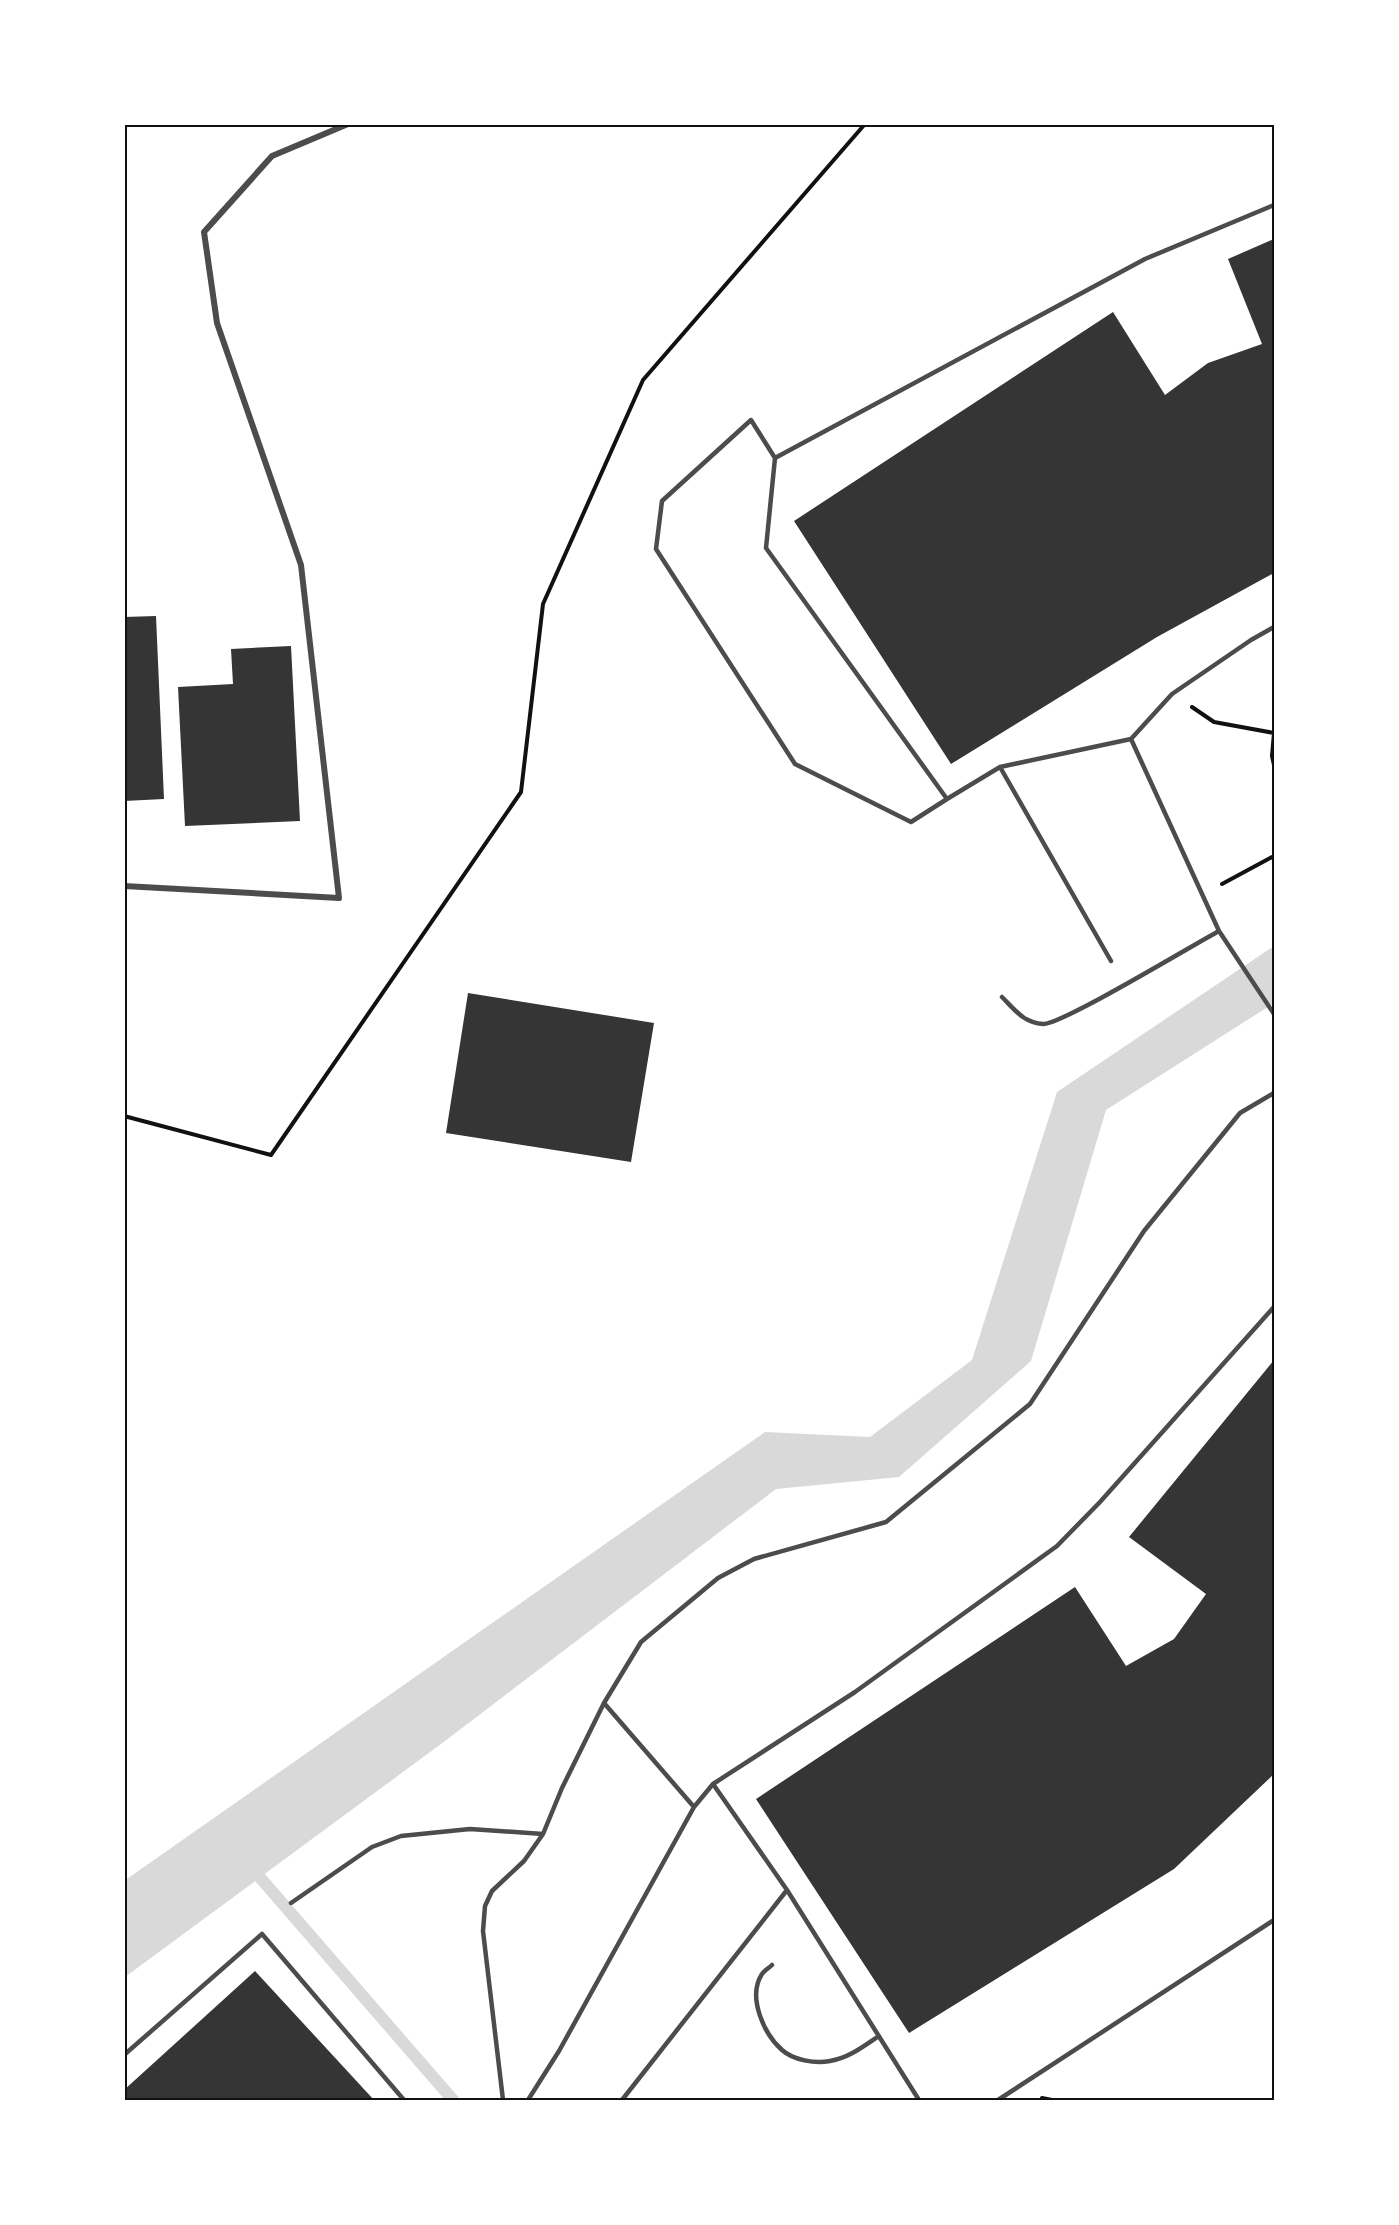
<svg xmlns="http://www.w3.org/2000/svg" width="1399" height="2225" viewBox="0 0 1399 2225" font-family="Manrope,sans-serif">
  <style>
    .water { fill: #d9d9d9 }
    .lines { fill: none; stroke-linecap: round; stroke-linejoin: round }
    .stream { stroke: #d9d9d9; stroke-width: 12 }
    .building { fill: #353535 }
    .path { stroke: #111; stroke-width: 4 }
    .service { stroke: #4c4c4c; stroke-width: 4.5 }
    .minor { stroke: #4c4c4c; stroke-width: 6 }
    .neatline { fill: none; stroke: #111; stroke-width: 2 }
  </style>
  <rect width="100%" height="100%" fill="#fff"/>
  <path class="water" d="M1274,946V1003L1106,1110L1031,1361L899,1477L776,1489L445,1741L125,1977L124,1881L765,1432L870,1437L972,1360L1057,1092Z"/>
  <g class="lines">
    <path class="stream" d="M250,1866L453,2100"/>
  </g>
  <path class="building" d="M1274,239V573L1157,637L951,764L794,521L1113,312L1165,395L1208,363L1262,344L1228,259Z
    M156,616L164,799L124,801V617Z
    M291,646L300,821L185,826L178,687L233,684L231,649Z
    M468,993L654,1023L631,1162L446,1133Z
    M1274,1360V1774L1174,1869L909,2033L756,1799L1075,1587L1126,1666L1174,1639L1206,1594L1129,1537Z
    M255,1971L374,2100H124V2090Z"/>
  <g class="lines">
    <path class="path" d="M1192,707L1214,722L1274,733
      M1274,733L1272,756L1274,765
      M1222,884L1274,856
      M124,1116L271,1155L521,792L543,604L643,380L865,124
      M1042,2098L1052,2100"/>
    <path class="service" d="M775,458L751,420L662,501L656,549L795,764L911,822L947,799
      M1274,627L1251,640L1172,694L1131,739L1219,931L1274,1014
      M1131,739L1000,767L947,799L766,548L775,458L1145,259L1274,205
      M1000,767L1111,961
      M1002,997C1015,1010 1024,1023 1043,1024C1061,1025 1193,945 1219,931
      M604,1703L694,1807
      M713,1784L787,1890L919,2100
      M291,1903L372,1847L401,1836L470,1829L543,1834
      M772,1965C769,1968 764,1971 762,1974C747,1997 764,2034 782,2050C793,2060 815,2064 830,2061C849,2058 864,2046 879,2036
      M124,2055L262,1934L404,2100
      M503,2100L483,1931L485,1906L492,1891L524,1861L543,1834L562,1788L604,1703L641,1642L718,1578L754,1559L886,1522L1030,1404L1144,1231L1240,1113L1274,1093
      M528,2100L559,2051L694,1807L713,1784L855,1692L1057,1546L1100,1502L1274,1307
      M622,2100L787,1890
      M998,2100L1274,1920"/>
    <path class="minor" d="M124,886L339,898L301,565L217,323L204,232L272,156L348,124"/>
  </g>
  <rect width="1399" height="2225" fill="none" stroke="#ffffff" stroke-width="252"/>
  <rect x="126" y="126" width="1147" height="1973" class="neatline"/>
</svg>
